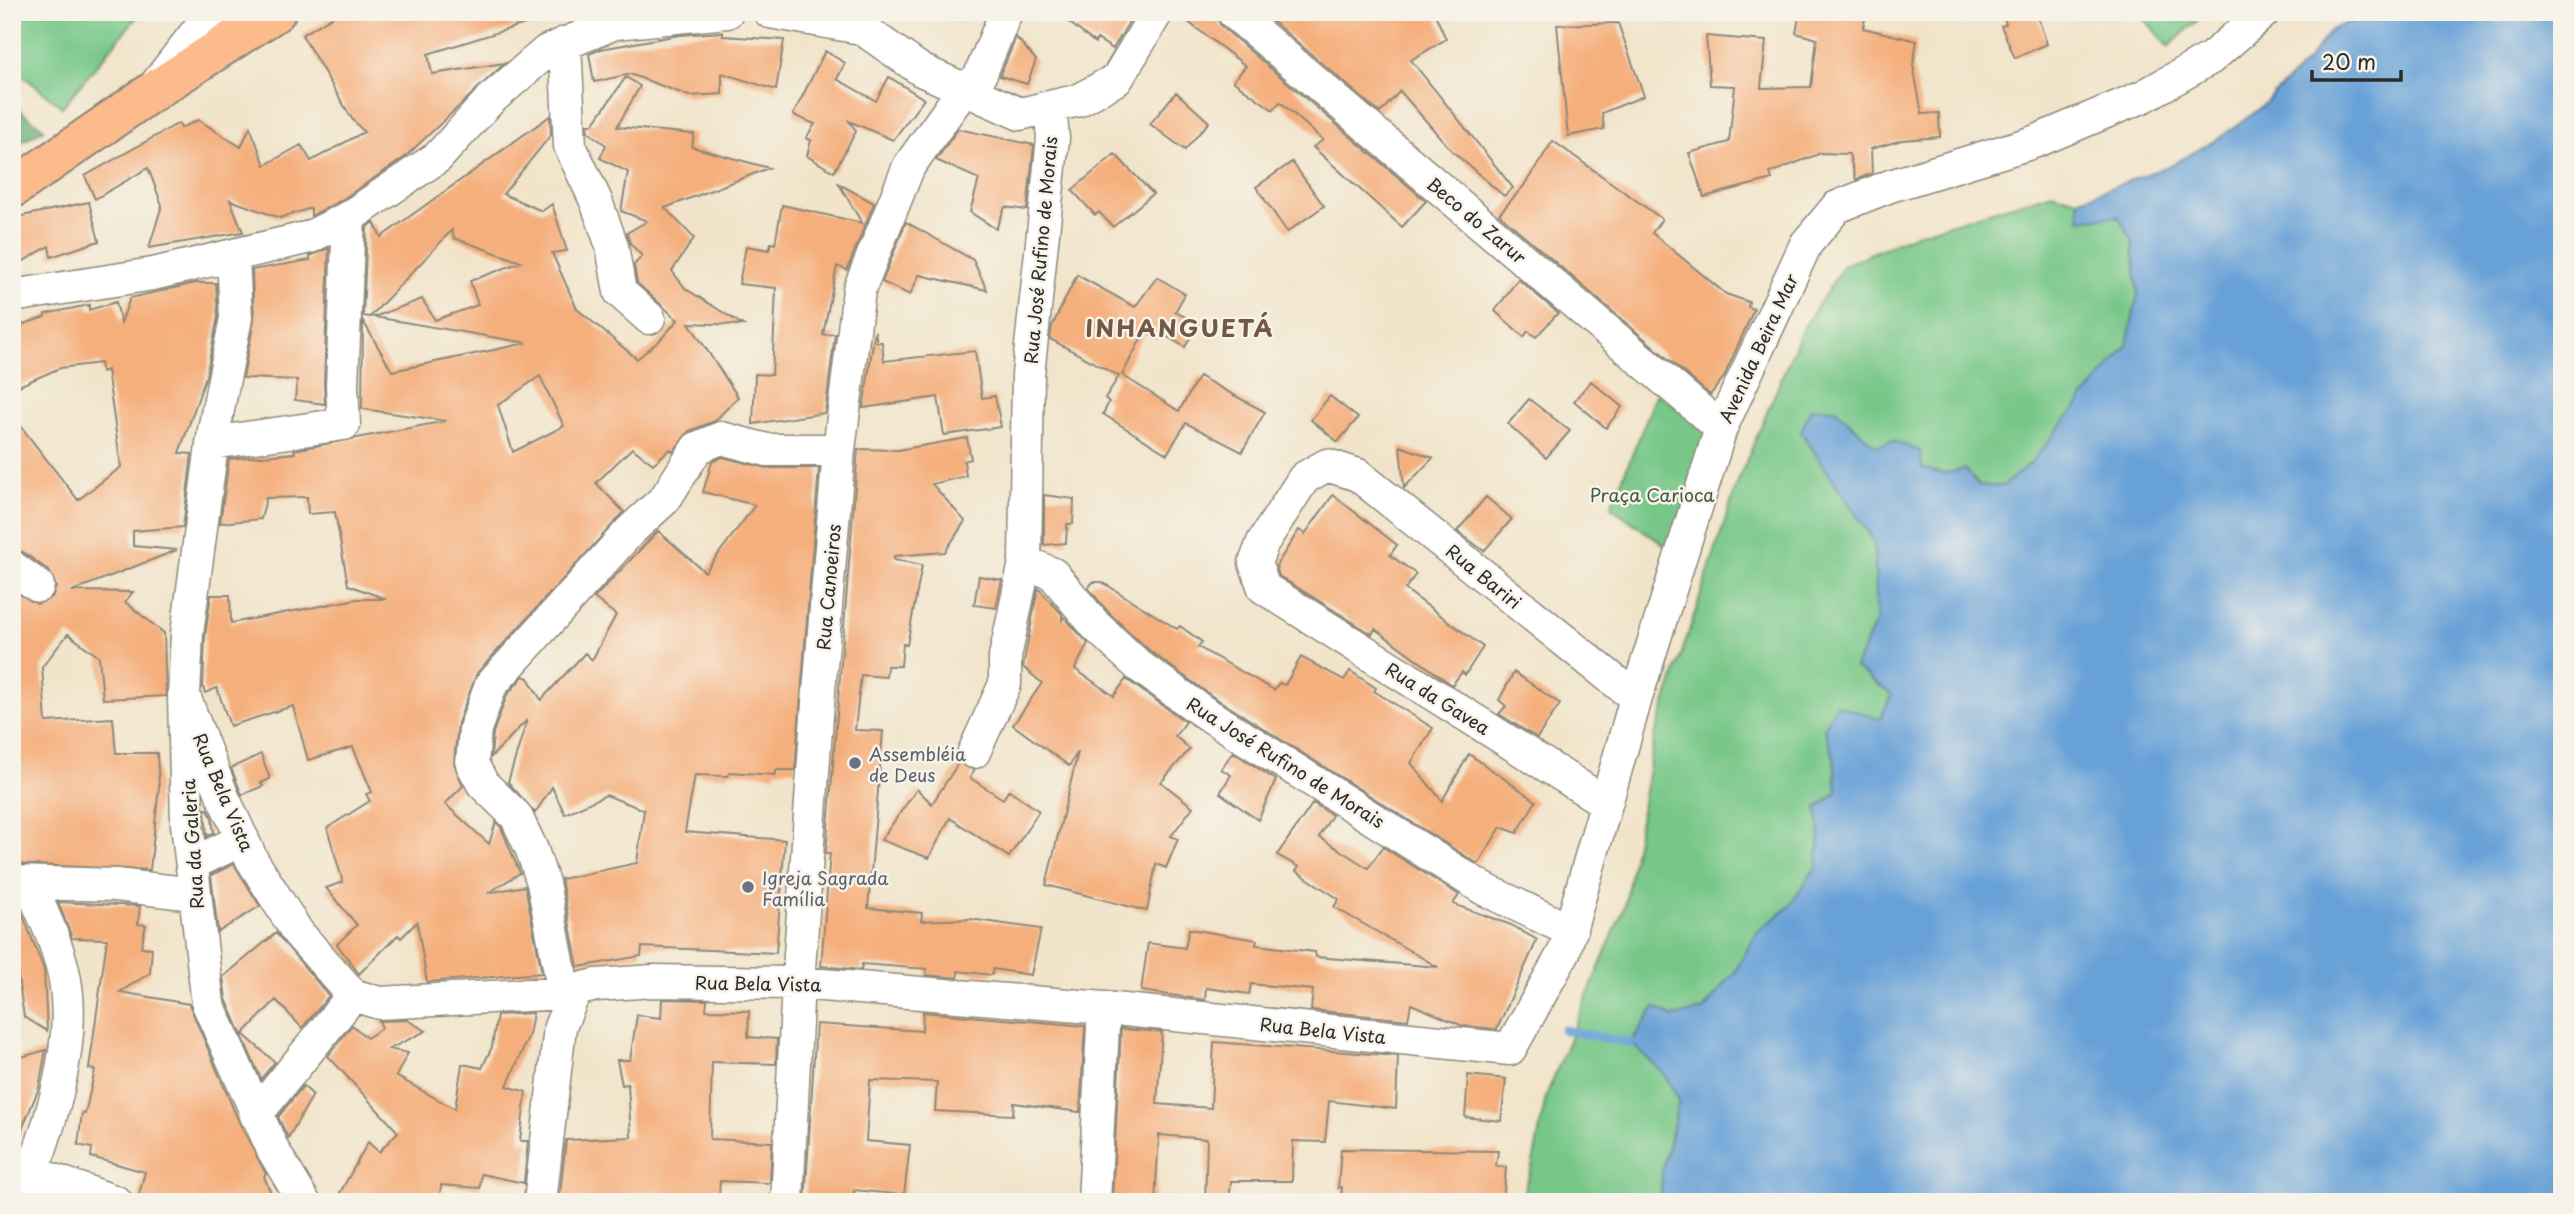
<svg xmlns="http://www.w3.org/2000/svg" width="2574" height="1214" viewBox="0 0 2574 1214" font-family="'Playpen Sans',sans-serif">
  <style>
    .green { fill: #77c788; stroke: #51795a; stroke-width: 2 }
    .forest { fill: #61ac74; stroke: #466c50; stroke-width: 2 }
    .water { fill: #68a1d7; stroke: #4a6681; stroke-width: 2 }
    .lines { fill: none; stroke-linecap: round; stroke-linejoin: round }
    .stream { stroke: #68a1d7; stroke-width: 9 }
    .building { fill: #f5af7b; fill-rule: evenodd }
    .minor-casing { stroke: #8e887a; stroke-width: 35 }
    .major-casing { stroke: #8e887a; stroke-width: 42 }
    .minor { stroke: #fff; stroke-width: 32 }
    .major { stroke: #fbbb8d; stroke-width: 38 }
    .worship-dot { fill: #6b7280; stroke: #f7f3e8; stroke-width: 2.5 }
    .labels { text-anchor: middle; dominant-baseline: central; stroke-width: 5; stroke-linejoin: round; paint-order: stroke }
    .street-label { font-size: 18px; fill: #2b2b2b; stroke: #f7f3e8 }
    .park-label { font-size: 18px; fill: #425a47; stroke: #f7f3e8 }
    .worship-label { font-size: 18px; fill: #5b616d; stroke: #f7f3e8; text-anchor: start }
    .district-label { font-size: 24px; font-weight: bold; letter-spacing: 2px; fill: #725947; stroke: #f7f3e8 }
  </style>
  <rect width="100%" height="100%" fill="#f7f3e8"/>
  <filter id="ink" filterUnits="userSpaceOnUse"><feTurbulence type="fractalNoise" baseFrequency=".0143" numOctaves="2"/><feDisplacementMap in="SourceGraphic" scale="14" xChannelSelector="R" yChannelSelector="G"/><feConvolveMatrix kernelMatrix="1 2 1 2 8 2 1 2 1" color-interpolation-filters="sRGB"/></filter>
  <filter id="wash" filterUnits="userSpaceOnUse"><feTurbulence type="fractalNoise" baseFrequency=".00686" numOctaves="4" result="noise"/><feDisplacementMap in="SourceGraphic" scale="28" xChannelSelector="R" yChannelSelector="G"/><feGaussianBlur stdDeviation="1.57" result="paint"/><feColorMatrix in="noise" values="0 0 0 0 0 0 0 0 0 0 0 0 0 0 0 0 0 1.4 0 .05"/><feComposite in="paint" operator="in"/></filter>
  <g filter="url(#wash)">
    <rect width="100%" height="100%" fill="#f1e4ca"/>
    <path class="green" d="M12,12H141L62,107L12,67Z
      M2139,12H2207L2168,47Z
      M2052,193L2078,200L2081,219L2118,216L2132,240L2138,294L2127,346L2031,463L2003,486H1979L1965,469L1943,474L1921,468L1875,446L1835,409L1801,432L1874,541L1877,620L1855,667L1892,695L1880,720L1824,728L1834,757L1837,792L1817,808L1820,838L1817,866L1788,908L1757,932L1735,972L1703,1010L1673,1017L1655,1007L1631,1042L1663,1073L1679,1100L1662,1173L1661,1202H1520L1533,1164L1546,1096L1625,905L1655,735L1739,478L1802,330L1844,265L1916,234Z
      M1657,393L1707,431L1671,550L1611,507Z"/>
    <path class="forest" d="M12,104L44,129L12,148Z"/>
    <path class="water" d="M2362,12H2562V1202H1661L1662,1173L1679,1100L1663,1073L1631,1043L1655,1007L1673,1017L1703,1010L1735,972L1757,932L1788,908L1817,866L1820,838L1817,808L1837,792L1834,757L1824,728L1836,705L1880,719L1892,695L1855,667L1877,620L1874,541L1801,432L1811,408L1835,409L1875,446L1893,441L1920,451L1922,468L1943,474L1965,469L1979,486H2003L2031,463L2127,345L2138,294L2132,240L2118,216L2080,220L2078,200L2171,165L2219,138L2258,110L2305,64L2331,30L2359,18Z"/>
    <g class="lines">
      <path class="stream" d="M1564,1030L1631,1043"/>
    </g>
    <g id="blocks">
      <path class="building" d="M340,12H543L544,18L428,54L432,74L505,63L404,158L340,201L311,216V208L280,218L230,200L243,232L149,248L162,205L148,168L95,199L85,176L179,123L181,128L198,120L241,147L250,127L265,165L301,145L311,161L364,132L352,119L302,35Z
        M1056,12H1118L1129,22L1113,49L1097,39L1095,43Z
        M1175,12H1215L1221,26L1426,201L1402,227L1313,147L1323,140L1280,102L1273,110L1233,81L1246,66Z
        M1262,12H1434L1446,39L1411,60L1513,188L1504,196L1452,151L1400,91L1380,113Z
        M1800,12H1839L1865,19L1863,28L1917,41L1913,65L1922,114L1939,113L1940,137L1902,140L1871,149L1872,173L1856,180L1849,154L1821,153L1770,173L1772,179L1704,197L1689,153L1729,142L1735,86L1710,85L1706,36L1766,41L1761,88L1811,87L1817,39L1796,33Z
        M2002,12H2036L2047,44L2015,58L2001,26L2006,24Z
        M1618,23L1644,96L1602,113L1604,129L1568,136L1557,25Z
        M723,32V36L784,40L776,90L722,73V94L689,96L630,74L594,82L589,54L601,49L679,35Z
        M1016,37L1036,60L1027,84L1000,76Z
        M825,51L845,63L837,79L876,101L889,77L924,99L893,140L849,121L856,131L834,172L807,156L811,140L806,138L815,124L793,115Z
        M626,77L640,86L617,127L694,134L692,147L769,168L665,208L694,238L672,271L686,289L743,325L689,323L738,397L715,421L689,431L673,452L670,449L653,464L632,448L596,483L624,512L477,673L458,723L454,763L463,786L445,804L489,844L496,822L501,827L520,873L488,893L525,886L542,973L427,982L417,922L401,938L398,935L359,974L337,944L357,925L326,888L343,882L327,828L370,801L366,794L372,792L353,747L308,760L293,706L230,726L217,688L205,693L203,687L205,636L211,595H230L231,623L357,599H386L348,585L335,512L308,514L307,497L266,498L261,519L220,523L229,459L295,453L294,450L446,421L362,409L363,321L392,371L527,343L374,317L422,299L435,320L478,305L470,281L521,262L454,238L452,230L370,317L363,316L367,227L374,222L381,237L550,116L551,135L503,194L542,211L552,204L567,251L552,253L577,309L637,359L660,340L678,320L637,283L634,265L642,256L630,243L627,233L647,221L621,211L628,172L600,158L606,145L588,132L587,124H593ZM540,376L564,426L513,452L498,405Z
        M1176,92L1209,122L1185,150L1150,124Z
        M958,129L1034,145L1027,210L1005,207L996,229L970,212L979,179L936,160Z
        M1553,141L1662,219L1652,233L1726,294L1749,302L1748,307L1754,309L1724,377L1710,395L1499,214L1523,187Z
        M1115,154L1153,194L1113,227L1099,212L1095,215L1072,190Z
        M1292,162L1324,206L1287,232L1256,187Z
        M839,184L874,203L847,270L837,266L823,335L835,334L825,413L753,424L755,374L772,375L776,288L739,284L746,246L769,250L771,243L775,244L782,205L862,223Z
        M89,202L99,241L51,257L49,246L12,268V218Z
        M906,222L973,260L987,290L919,275L910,295L882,282Z
        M329,248L324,384L325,404L295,400L297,380L243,378L254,321L252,270L310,260V256Z
        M1077,275L1135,307L1157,277L1185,294L1175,312L1198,323L1185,347L1161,333L1158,339L1145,331L1122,375L1179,411L1199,376L1265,412L1242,452L1186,423L1167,454L1103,414L1109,402L1105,398L1119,376L1050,339L1052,326Z
        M1518,279L1558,313L1536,337L1528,331L1524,337L1495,311Z
        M196,283H216L218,317L206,376L179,453L192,454L183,527L133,531V546L177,550L72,591L133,592L125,602L164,633L166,696L103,699L99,657L68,634L42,667L46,722L113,718L116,753H157L159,787L150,870L12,864V590L37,604L52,597L56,587L49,571L23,552L12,549V415L78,500L121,467L107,370L102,372L100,363L60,368L12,389V328L45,317V314L89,305V310L116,302L121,323L130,298Z
        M875,331L877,342H882L884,361L975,351L982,398L995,396L1001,427L944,435L938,397L863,408Z
        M1591,381L1622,407L1606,428L1574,401Z
        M1330,396L1358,418L1338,442L1311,420Z
        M1529,399L1570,431L1546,458L1508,424Z
        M967,438L971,459L964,461L966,476L932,484L965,521L945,552L894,556V560L922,565L907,645L903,644L901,666H887L886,677L861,675L855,730L883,731L868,908L922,913L921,921L970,919L1041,929L1031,975L993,969L992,975L958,971V978L926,975L927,969L862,964L861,970L821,966L830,853H826L858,449L898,450Z
        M1400,446L1433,458L1404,488Z
        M722,457L767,468H819L795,770H776V775L729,772L728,776L695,775L685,832L785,840L776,953L642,947L641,956L578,967L561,879L637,863L644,810L606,795L565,814L552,787L535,813L508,782L527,720L491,757L493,733L507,695L523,676L528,678L541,700L585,653L592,660L616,615L594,598L658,531L705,572L755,505L703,492L712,462Z
        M1044,495L1074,499L1073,524H1067L1066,543L1044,545Z
        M1333,495L1397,545L1390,555L1416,574L1405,589L1483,647L1465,675L1462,672L1452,685L1375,629L1372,634L1279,576L1276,566L1299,530L1305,534Z
        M1486,497L1512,519L1484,551L1457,531Z
        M979,576L1002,580L996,608L974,605Z
        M1093,582H1102L1177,629L1180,626L1202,642L1198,647L1274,690L1279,683L1285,685L1301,657L1344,680L1350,671L1376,688L1374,691L1433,728L1411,763L1442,801L1469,754L1536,801L1517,833L1501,827L1478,864L1212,696L1151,652L1109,613L1088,588Z
        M1038,588L1062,614V620L1064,617L1088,643L1075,669L1114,696L1126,679L1186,722L1175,736L1190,749L1161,782L1193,807L1171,836L1178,839L1166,868L1156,864L1147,911L1046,885L1078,752L1069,766L1013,725L1042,683L1023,667Z
        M1514,672L1560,704L1537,738L1499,714L1506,706L1499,700Z
        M1233,752L1276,780L1258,820L1220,793L1231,775L1221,769Z
        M261,754L270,779L261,783L263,786L242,795L231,768Z
        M959,762L974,770L970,778L1003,799L1009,790L1039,811L1009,857L950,818L929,858L881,840L917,789L932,804Z
        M1313,803L1332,815L1319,837L1368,868L1383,847L1459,895L1453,904L1511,925L1537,940L1497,1029L1463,1026L1411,1004L1408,1020L1311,1010L1313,990L1251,984L1249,994L1206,988L1205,1000L1141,991L1148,943L1185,948L1189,929L1257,940L1256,945L1315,952L1316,957L1438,967L1334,907L1339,899L1296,871L1299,867L1277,855Z
        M205,809H208L212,818L214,833L207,836Z
        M234,864L260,906L218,932L211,875Z
        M12,900H17L44,970L47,1031L24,1017L16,963L12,964Z
        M58,902L140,906L138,924L146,925L141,947L152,948L150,973L120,992L189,1004L239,1122L266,1174L264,1177L275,1202H137L145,1172L91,1157L92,1148L78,1145L82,1113L85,1114L95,1070L89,1069L107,939L72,938Z
        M276,933L329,996L302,1028L276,1000L243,1034L275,1062L261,1079L226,999L223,977Z
        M662,999L707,1000L706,1010L749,1011L748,1037L777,1039L776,1064L712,1062L710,1139L772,1142L770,1183L720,1181L719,1196L697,1195V1202H559L566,1140L631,1137L628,1084L622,1085L617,1060H630L637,1015L661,1018Z
        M923,1012L1085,1026L1080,1112L1014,1103L1013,1115L935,1111L937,1082L870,1080L866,1141L910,1145L904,1195L854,1190L853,1202H805L816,1024L922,1031Z
        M533,1013L529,1035L507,1086L526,1092L520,1141H528L524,1183L481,1174L480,1188L441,1185L439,1202H335L368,1142L379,1152L398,1132L328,1056L352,1025L367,1038L382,1028L379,1021L407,1020L426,1031L389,1049L408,1053L396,1076L455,1109L462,1064L482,1068L492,1047L497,1015Z
        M1121,1029L1162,1032L1157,1104L1211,1108L1214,1042L1398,1056L1396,1109L1329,1101L1325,1142L1293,1141L1292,1181H1231L1229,1202H1205L1207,1139L1159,1135L1155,1202H1112Z
        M46,1050L39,1088L12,1153V1077L16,1064L18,1058Z
        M1468,1075L1506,1079L1501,1121L1465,1117Z
        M303,1086L313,1095L288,1138L278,1117Z
        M1341,1149L1498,1151L1496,1166L1506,1167L1503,1202L1341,1199L1342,1187L1338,1188Z"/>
    </g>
  </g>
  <g filter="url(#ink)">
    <use href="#blocks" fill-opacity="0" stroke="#8e887a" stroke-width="2"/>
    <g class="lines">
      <g class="minor-casing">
        <path id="minor" d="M770,12L861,28L921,70L1020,114L1079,100L1117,79L1157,12
          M1233,12L1721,428
          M565,43L570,146L596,201L612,246L620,292L649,318
          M157,83L212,12
          M233,257L236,318L214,430L187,634L184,696L187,824L208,1004L273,1150L304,1202
          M12,296L153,274L310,237L349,217L438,157L490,100L547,51L615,23L727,12
          M212,443L344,424L342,385L349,217
          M1025,562L1053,574L1096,626L1139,666L1202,711L1484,889L1571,931
          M12,567L38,586
          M184,696L223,797L252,860L298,933L353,995L379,1003L564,993L596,985L653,981L798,983L1104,1008L1510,1049L1564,952L1636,698L1721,428L1806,244L1837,207L1890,186L2034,142L2144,96L2211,58L2264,12
          M974,752L1005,684V657L1025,562L1028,375L1053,138L1050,107
          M1606,803L1264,588L1255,563L1263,542L1304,478L1327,465L1358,475L1636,698
          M192,864L243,839
          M14,882L116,885L194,894
          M564,993L543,883L532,850L516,816L483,784L472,764L475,729L491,685L630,531L665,499L697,448L721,438L767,450H839
          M256,1115L353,995
          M32,1172L116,1202
          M18,1202C47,1142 77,1047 65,980C59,946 43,915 30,884
          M540,1202L560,1027L575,991
          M787,1202L798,983L817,716L839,450L859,290L909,166L964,89L979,78L1006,12
          M1094,1202L1104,1008"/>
      </g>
      <g class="major-casing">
        <path id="major" d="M12,189L149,94L276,12"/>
      </g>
      <use href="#minor" class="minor"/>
      <use href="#major" class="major"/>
    </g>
  </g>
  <g class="worship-dot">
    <circle cx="855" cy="763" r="7"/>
    <circle cx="748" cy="887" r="7"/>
  </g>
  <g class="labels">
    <g class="street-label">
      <text transform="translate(1477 220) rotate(40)">Beco do Zarur</text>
      <text transform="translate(1040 250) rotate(-85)">Rua José Rufino de Morais</text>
      <text transform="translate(1758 348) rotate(-65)">Avenida Beira Mar</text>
      <text transform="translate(1484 576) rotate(39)">Rua Bariri</text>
      <text transform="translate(828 587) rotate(-85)">Rua Canoeiros</text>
      <text transform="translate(1438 698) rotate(32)">Rua da Gavea</text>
      <text transform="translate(1286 762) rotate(32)">Rua José Rufino de Morais</text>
      <text transform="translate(224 792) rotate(67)">Rua Bela Vista</text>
      <text transform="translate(192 844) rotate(-94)">Rua da Galeria</text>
      <text transform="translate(758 983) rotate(1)">Rua Bela Vista</text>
      <text transform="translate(1323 1030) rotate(6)">Rua Bela Vista</text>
    </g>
    <g class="park-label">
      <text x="1652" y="494">Praça Carioca</text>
    </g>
    <g class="worship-label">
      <text x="869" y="753">Assembléia<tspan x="869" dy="21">de Deus</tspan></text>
      <text x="762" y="877">Igreja Sagrada<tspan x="762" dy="21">Família</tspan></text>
    </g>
    <g class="district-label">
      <text x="1180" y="327">INHANGUETÁ</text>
    </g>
  </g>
  <rect width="2574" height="1214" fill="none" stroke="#f7f3e8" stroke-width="42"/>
  <path d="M2312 70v10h89v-10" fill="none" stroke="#2b2b2b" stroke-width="3.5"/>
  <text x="2322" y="70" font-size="21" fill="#2b2b2b" stroke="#f7f3e8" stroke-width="5" paint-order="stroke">20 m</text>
</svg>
